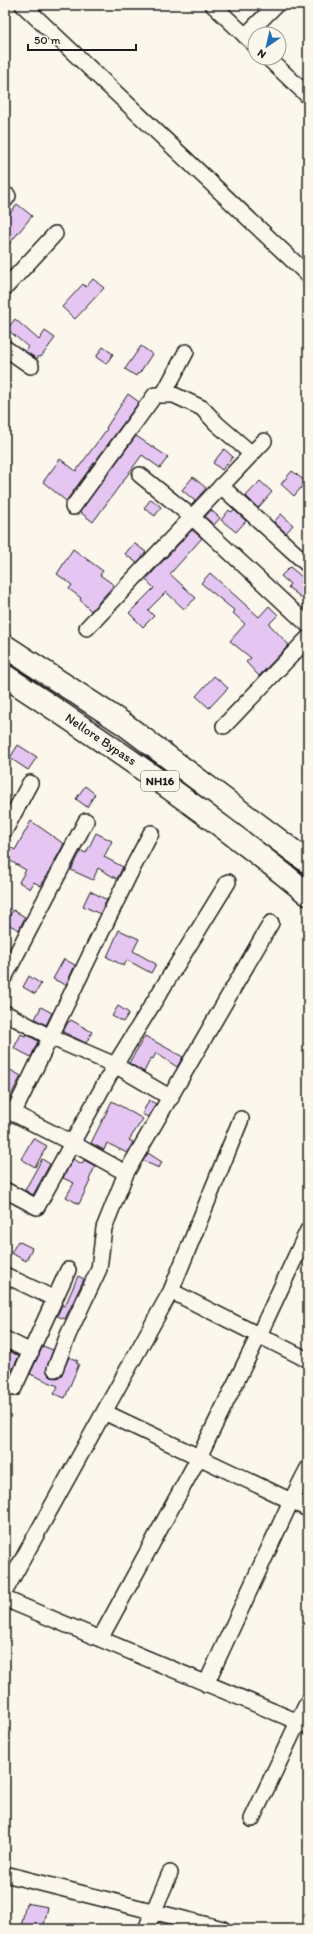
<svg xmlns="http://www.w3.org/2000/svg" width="313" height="1934" viewBox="0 0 313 1934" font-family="Itim,sans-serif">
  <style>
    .building { fill: #e5c6f3; stroke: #1c1c1c }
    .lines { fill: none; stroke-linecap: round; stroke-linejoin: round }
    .minor-casing { stroke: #1c1c1c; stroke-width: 18 }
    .trunk-casing { stroke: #1c1c1c; stroke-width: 25 }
    .minor { stroke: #fbf7ec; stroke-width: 15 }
    .trunk { stroke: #fbf7ec; stroke-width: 22 }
    .labels { text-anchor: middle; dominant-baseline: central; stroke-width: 3; stroke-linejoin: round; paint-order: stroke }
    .shield { fill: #fbf7ec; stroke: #5f5e5a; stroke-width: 1 }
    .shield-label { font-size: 12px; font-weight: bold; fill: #1c1c1c }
    .street-label { font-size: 13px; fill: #1c1c1c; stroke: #fbf7ec }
  </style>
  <rect width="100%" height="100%" fill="#fbf7ec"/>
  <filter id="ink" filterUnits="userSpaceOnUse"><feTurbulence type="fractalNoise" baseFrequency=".025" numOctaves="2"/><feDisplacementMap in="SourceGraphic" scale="8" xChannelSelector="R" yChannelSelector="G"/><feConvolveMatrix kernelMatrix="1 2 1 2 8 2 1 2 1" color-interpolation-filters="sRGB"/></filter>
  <g filter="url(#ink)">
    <path class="building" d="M17,204L32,216L5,249V220Z
      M93,279L104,288L75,319L62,307L83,284L86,287Z
      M15,319L39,340L45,331L55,338L41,357L39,356L37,359L25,351L28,347L7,329Z
      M141,346L152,354L139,374L138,373L136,376L125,369Z
      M103,347L113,354L106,364L96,357Z
      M128,394L139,402L66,501L43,482L60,459L76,471L107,429L106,428Z
      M136,436L168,457L160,468L142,455L93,522L80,512Z
      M224,449L233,457L222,470L213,463Z
      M292,471L306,482L294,496L281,484Z
      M193,477L206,488L195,501L182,490Z
      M260,481L272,492L258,508L246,496Z
      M151,499L161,507L155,516L144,508Z
      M211,510L220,518L214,525L205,517Z
      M229,510L231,512L234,510L246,521L236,532L221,520Z
      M281,514L293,525L286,533L274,522Z
      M192,530L202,538L170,574L196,598L184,609L166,592L148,610L154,616L143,627L129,613L154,588L146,580L151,574Z
      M134,543L146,552L137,563L125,554Z
      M73,549L103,571L100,575L114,585L91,611L80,600L81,598L69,589L72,585L57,574Z
      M290,567L308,582V603L288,587L290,584L281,576Z
      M210,573L259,617L269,606L278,615L269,624L289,645L259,676L246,662L251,658L230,641L245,624L233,613L235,611L201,583Z
      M214,676L228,688L209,708L196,696Z
      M18,745L37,757L28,770L10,758Z
      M85,786L95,794L87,807L76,799Z
      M31,821L64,844L41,886L34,882L30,889L19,882L26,870L5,858V856L10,847L15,850Z
      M96,833L112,841L104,857L123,867L117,879L98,868L93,880L71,870L81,851L86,853Z
      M90,891L107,900L100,914L83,906Z
      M13,910L25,917L19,930L6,923Z
      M119,930L139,939L133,951L156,964L151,973L127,960L124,966L107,957Z
      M64,959L75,965L66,985L53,979Z
      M29,976L41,984L35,994L23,987Z
      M118,1006L129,1013L123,1022L112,1016Z
      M41,1007L52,1013L46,1025L35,1019Z
      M71,1020L92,1032L86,1043L63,1032L68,1022H69Z
      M21,1034L25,1036L26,1034L38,1041L31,1057L14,1048Z
      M145,1036L183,1057L177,1067L156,1053L153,1059L151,1058L144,1072L129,1063Z
      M5,1067L21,1076L8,1101L5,1100Z
      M149,1100L156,1104L148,1117L142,1114Z
      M112,1101L143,1119L129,1140L133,1142L127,1153L107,1143L104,1150L91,1143Z
      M33,1138L47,1146L35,1167L21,1159Z
      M148,1153L162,1162L159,1168L143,1161Z
      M42,1159L50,1164L33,1195L25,1190Z
      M73,1159L82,1164L84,1160L95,1166L89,1180L90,1181L79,1204L66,1197L74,1183L63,1178Z
      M18,1241L32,1248L26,1261L11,1253Z
      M78,1276L84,1279L65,1319L57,1316L62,1305L65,1306Z
      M43,1346L53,1350L46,1370L51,1377L57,1378L61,1376L69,1357L78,1361L76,1363L79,1364L65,1398L54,1394L58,1386L30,1374Z
      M5,1349L19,1356L11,1372L5,1369Z
      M26,1903L48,1907L43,1929L21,1927Z"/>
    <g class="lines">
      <g class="minor-casing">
        <path id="minor" d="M23,5L308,275
          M213,5L255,45
          M245,36L276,5
          M268,58L308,96
          M5,200L8,196
          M5,288L55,234
          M5,348L31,366
          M163,395L186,352
          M140,475L192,517L308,625
          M221,486L308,565
          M73,507L155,395H174L202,408L217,424L252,454
          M87,628L264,441
          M224,726L308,638
          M5,830L30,783
          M5,976L86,821
          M5,1013L50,1037L115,1065L171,1098
          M5,1109L72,1143L126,1173
          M13,1114L129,875L151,833
          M5,1190L37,1207L115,1065L228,882
          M5,1275L55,1299
          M171,1291L308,1360
          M5,1339L31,1352
          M55,1369L68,1335L99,1269L104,1228L126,1173L271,923
          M14,1388L68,1270
          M104,1412L308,1509
          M5,1591L171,1291L241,1119
          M5,1599L308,1726
          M100,1639L199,1457L259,1335L308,1230
          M206,1684L291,1501L308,1468
          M252,1819L308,1701
          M5,1874L223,1929
          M146,1929L170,1873"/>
      </g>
      <g class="trunk-casing">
        <path id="trunk" d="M5,646L124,724L308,862
          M5,676C109,744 212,815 308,894"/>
      </g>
      <use href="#minor" class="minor"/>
      <use href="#trunk" class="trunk"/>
    </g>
  </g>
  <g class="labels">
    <rect class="shield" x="141" y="771" width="38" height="20" rx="3"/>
    <g class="shield-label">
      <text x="160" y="781">NH16</text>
    </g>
    <g class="street-label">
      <text transform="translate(101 739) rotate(34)">Nellore Bypass</text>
    </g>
  </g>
  <rect width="313" height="1934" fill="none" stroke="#fbf7ec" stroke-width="20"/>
  <rect x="10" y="10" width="293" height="1914" fill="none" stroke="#1c1c1c" stroke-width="1.5" filter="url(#ink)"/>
  <g transform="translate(267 46) rotate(214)"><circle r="19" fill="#fbf7ec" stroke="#a29f99"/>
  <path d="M0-3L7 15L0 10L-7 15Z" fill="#1f6fb2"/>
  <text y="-6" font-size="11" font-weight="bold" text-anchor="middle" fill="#1c1c1c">N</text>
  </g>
  <path d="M28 44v6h108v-6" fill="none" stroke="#1c1c1c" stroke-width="2"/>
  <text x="34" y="44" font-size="12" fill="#1c1c1c" stroke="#fbf7ec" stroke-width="3" paint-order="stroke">50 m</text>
</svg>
